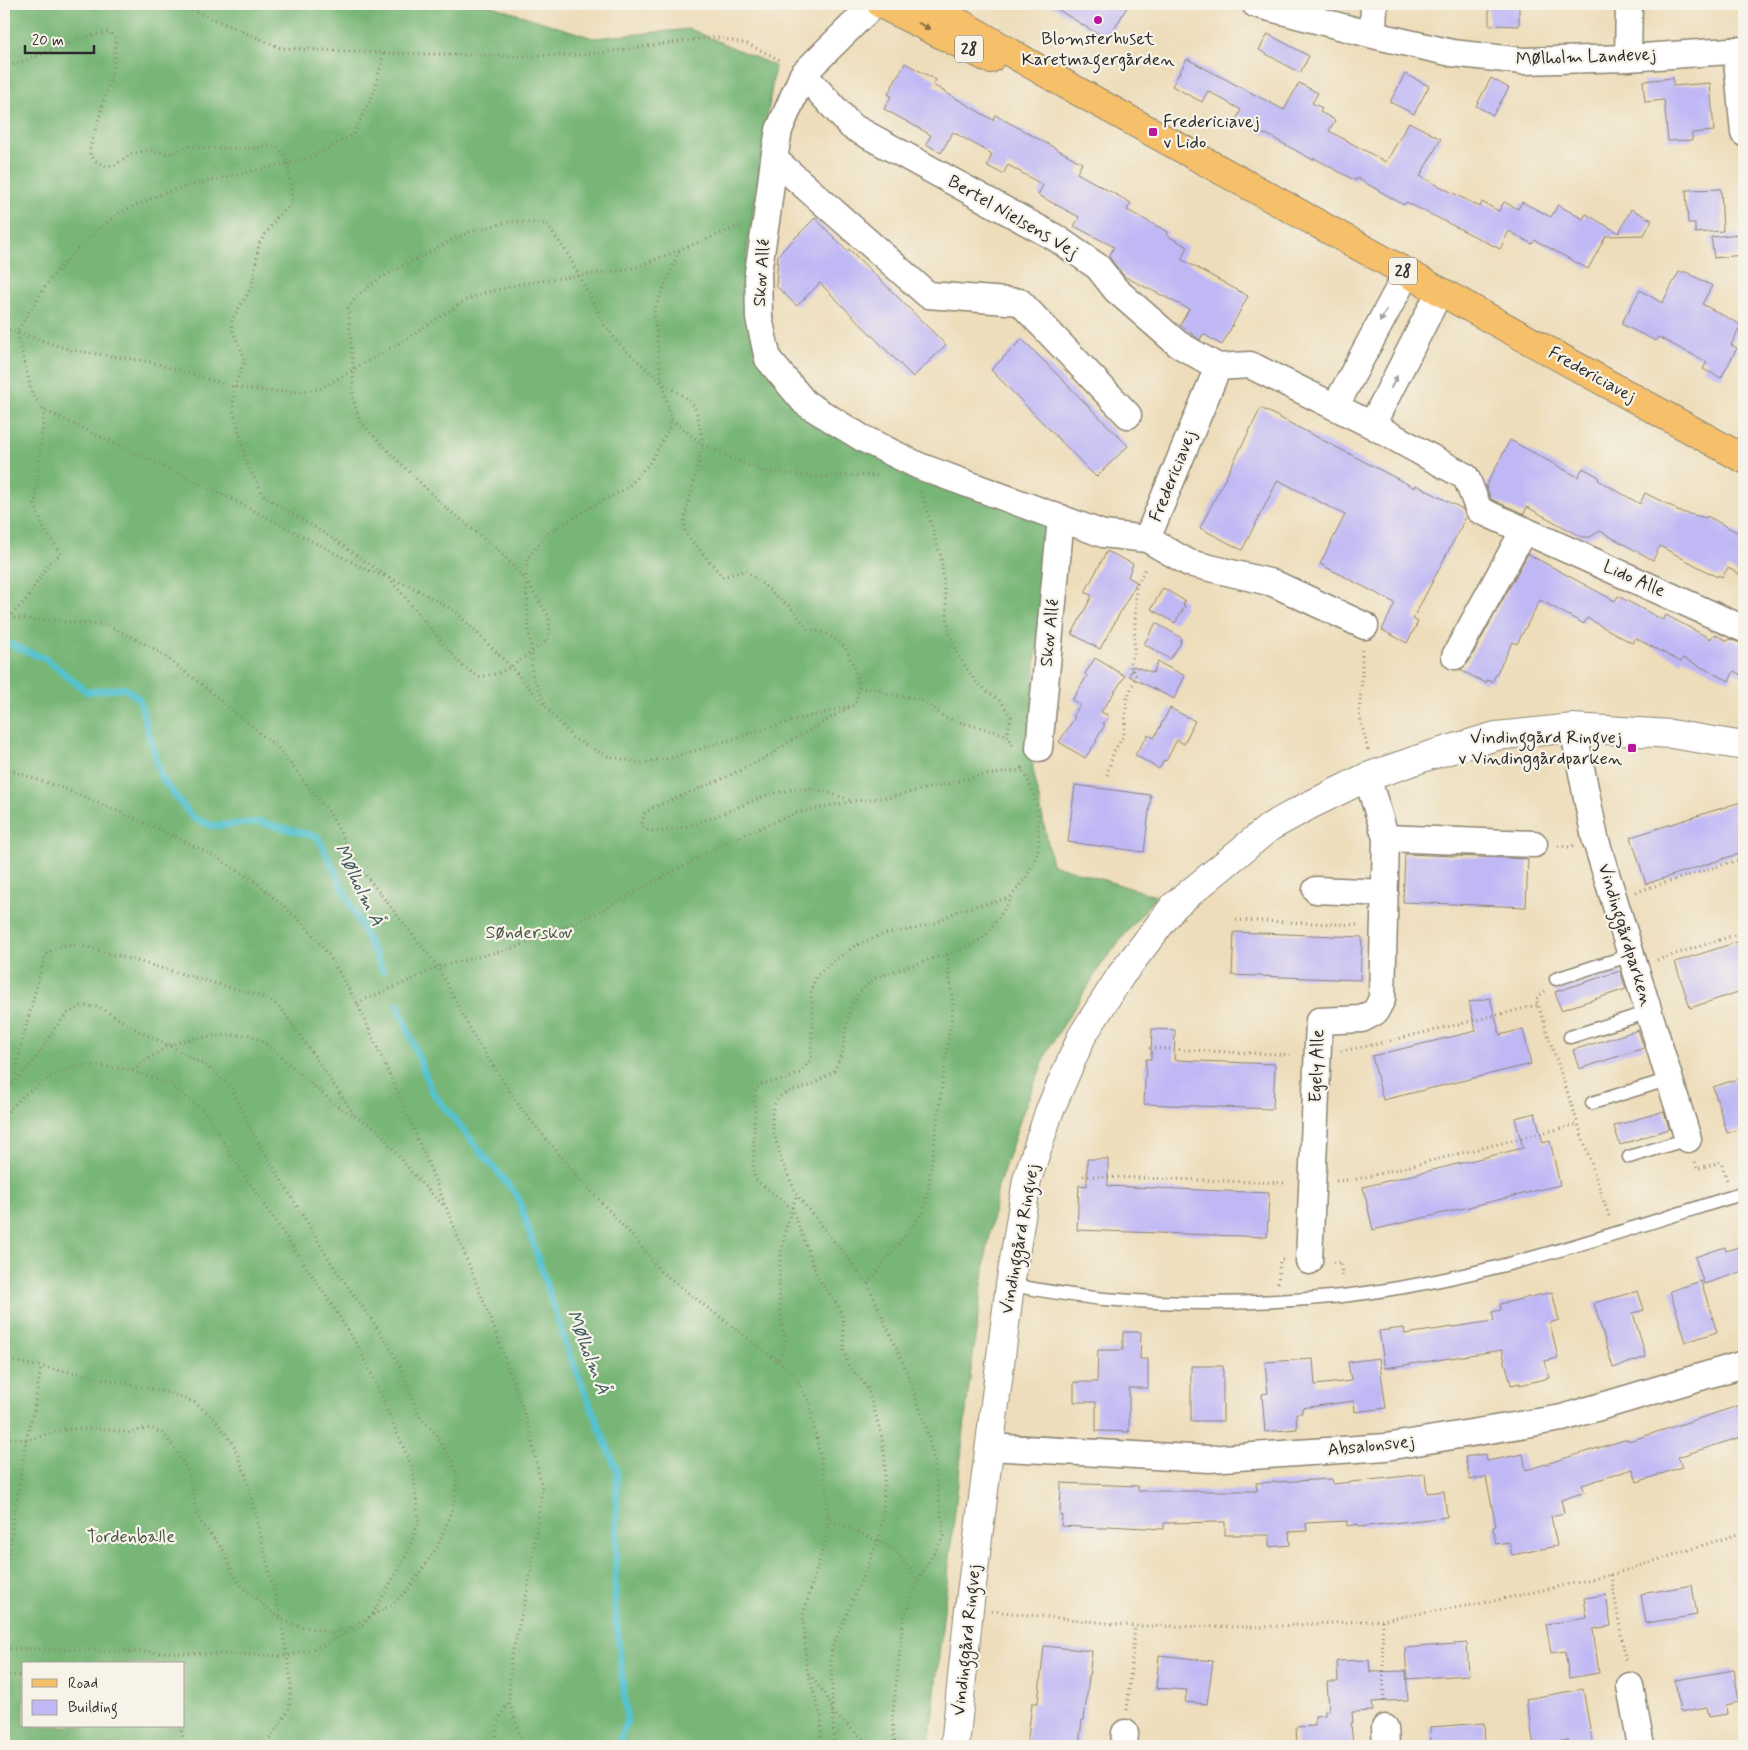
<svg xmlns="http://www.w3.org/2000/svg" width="1748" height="1750" viewBox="0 0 1748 1750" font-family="Mynerve,sans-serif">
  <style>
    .forest { fill: #77b676; stroke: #517050; fill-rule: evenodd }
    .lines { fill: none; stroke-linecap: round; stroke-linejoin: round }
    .stream { stroke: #56c2ce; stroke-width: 7 }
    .building { fill: #c0b8f5 }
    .service-casing { stroke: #8c8472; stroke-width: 15 }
    .minor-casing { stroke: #8c8472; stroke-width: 29 }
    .tertiary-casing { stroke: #8c8472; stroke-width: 30 }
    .primary-casing { stroke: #8c8472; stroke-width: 30 }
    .path { stroke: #8c8472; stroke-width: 3; stroke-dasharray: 1 4; stroke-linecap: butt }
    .service { stroke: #fff; stroke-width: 12 }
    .minor { stroke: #fff; stroke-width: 26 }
    .tertiary { stroke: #fff; stroke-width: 28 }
    .primary { stroke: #f6c06b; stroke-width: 28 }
    .oneway { fill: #866e48 }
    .oneway2 { fill: #a0a0a0 }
    .poi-dot { fill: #b5179e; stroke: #f7f3e8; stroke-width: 2 }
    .labels { text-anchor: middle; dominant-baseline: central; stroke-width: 4.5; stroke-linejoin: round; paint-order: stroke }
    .shield { fill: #f7f3e8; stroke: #686764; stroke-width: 1 }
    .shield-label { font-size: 16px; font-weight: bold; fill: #2b2b2b }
    .poi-label { font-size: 18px; fill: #2b2b2b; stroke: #f7f3e8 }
    .street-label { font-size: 18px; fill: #2b2b2b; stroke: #f7f3e8 }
    .park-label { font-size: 18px; fill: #455543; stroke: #f7f3e8 }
    .water-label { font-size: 19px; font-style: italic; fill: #38585c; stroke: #f7f3e8 }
  </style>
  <rect width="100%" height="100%" fill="#f7f3e8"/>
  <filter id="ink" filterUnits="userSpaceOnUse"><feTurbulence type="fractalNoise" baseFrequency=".02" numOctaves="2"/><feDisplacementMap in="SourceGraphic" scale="10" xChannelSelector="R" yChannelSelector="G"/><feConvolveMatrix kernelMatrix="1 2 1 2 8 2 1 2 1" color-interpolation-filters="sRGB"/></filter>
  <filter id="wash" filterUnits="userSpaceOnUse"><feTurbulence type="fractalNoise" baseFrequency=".0096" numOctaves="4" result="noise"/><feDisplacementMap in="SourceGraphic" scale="20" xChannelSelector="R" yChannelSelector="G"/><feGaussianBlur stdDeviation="1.12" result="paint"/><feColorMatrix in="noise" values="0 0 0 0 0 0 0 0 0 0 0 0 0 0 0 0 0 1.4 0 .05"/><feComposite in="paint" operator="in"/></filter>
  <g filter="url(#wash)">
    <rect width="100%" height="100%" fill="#edddba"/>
    <path class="forest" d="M4,4H486L593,38L690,29L775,66L746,260L748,308L813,417L1048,521L1030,728L1033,769L1052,864L1156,896L1103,962L1049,1048L1024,1109L998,1187L985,1262L967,1402L929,1746H4ZM24,1664H184V1726H24Z"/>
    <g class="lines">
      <path class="stream" d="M4,642L46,659L87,692L125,688L139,699L162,779L193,818L213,826L260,822L318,837L383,971
        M398,1005L432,1092L518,1197L567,1348L617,1471L615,1608L627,1722L617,1746"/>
    </g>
    <g id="blocks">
      <path class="building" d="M1049,4H1129L1110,36L1096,33Z
        M1489,4H1519V26L1489,25Z
        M1268,34L1309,56L1300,73L1259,50Z
        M1187,59L1284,110L1299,83L1318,93L1312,103L1322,108L1320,112L1335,120L1329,131L1386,162L1409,122L1441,139L1420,176L1480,207L1482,202L1499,211L1504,202L1518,209L1522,202L1551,217L1558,205L1583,219L1586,214L1619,233L1631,209L1652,220L1644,235L1606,236L1588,269L1535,240L1532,244L1509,231L1500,249L1406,202L1404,205L1357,178L1356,181L1314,158L1313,160L1266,134L1265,135L1236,120L1241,110L1208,91L1202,102L1172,86Z
        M905,63L936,80L933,85L993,120L995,115L1082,163L1077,173L1131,203L1127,210L1168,232L1166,235L1188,247L1181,259L1248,296L1222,345L1203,334L1200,340L1180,325L1189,309L1125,277L1109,257L1114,247L1074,226L1079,217L1038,195L1043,185L1008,165L1003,174L987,166L992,154L953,132L941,153L926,144L931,135L884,109L891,96L888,94Z
        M1405,74L1429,86L1414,114L1390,102Z
        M1491,78L1509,88L1493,115L1476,106Z
        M1673,78V86L1710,83L1714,131L1692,133V140L1668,141L1664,100L1645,102L1643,81Z
        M1721,189L1723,231L1695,233V223H1688L1686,190Z
        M815,218L847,251L849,249L946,345L913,377L820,283L797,306L776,286L778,255Z
        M1739,234L1742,255L1714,258L1711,237Z
        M1679,272H1686L1712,286L1702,304L1741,325L1731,345L1737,348L1721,378L1703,369L1707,362L1658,337L1656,341L1621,324L1640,290L1662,303Z
        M1022,339L1128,446L1096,477L991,370Z
        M1261,408L1415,488L1416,485L1463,509L1466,517L1413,619L1418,622L1407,643L1382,630L1395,603L1320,564L1345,515L1278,480L1242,550L1200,528Z
        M1510,440L1578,477L1583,468L1599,477L1598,480L1640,504L1645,493L1675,508L1677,511L1706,518L1707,516L1744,536V577L1728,568L1722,577L1718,575L1717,577L1660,546L1653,560L1600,531L1590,537H1582L1527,507L1524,514L1491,499L1486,486Z
        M1107,551L1133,564L1128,577L1137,582L1100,649L1072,634L1092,596L1085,592Z
        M1528,554L1615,601L1618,596L1663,620L1666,615L1711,639L1714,634L1727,641L1729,639L1744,644V677L1734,671L1729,681L1683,658L1681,662L1635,638L1632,643L1587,618L1584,624L1540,600L1517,644L1513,642L1492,682L1487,680L1486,683L1460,670L1468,663Z
        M1163,588L1185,601L1183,605L1185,606L1175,623L1151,609Z
        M1156,623L1182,638L1180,642L1181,643L1170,659L1144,644Z
        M1095,658L1125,676L1101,712L1109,716L1103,724L1105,725L1096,740L1097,741L1085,758L1059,742L1075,717L1073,716L1080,705L1072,700L1087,676L1085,674Z
        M1158,662L1185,676L1174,699L1129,676L1133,666L1153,673Z
        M1170,708L1195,721L1184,744L1177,740L1166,761L1164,760L1159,769L1135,755L1148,735L1154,738Z
        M1075,785L1151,795L1144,852L1068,842Z
        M1744,801V852L1646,884L1631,837Z
        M1405,854L1528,859L1526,907L1403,902Z
        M1234,932L1362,937L1360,980L1232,975Z
        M1744,940V990L1690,1008L1675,962Z
        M1620,971L1626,989L1561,1010L1555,992Z
        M1490,998L1500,1035L1523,1029L1531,1064L1383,1100L1372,1056L1476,1031L1469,1002Z
        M1152,1029L1175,1030L1174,1060L1275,1064L1273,1109L1144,1104L1146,1059H1151Z
        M1638,1030L1644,1048L1579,1069L1573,1050Z
        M1744,1077V1128L1727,1133L1713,1087Z
        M1664,1111L1669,1129L1620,1145L1614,1126Z
        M1535,1113L1543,1143L1550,1141L1560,1185L1373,1230L1363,1187L1523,1148L1515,1118Z
        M1087,1159H1108V1186L1269,1193L1267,1237L1077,1230L1079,1185L1087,1186Z
        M1744,1245V1271L1704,1284L1695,1257L1725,1247L1726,1251Z
        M1701,1281L1717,1332L1686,1342L1670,1291Z
        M1638,1291L1644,1310L1633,1313L1646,1357L1613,1368L1594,1303Z
        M1552,1292L1559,1320L1550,1323L1558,1358L1545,1361L1549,1378L1520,1385V1383L1511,1385L1502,1350L1385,1368L1379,1331L1404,1328L1405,1334L1494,1321L1492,1312L1501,1310L1500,1304Z
        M1123,1332H1141L1140,1359H1148V1388H1129V1432L1096,1431V1402H1074V1382H1097L1098,1350H1123Z
        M1379,1358L1386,1408L1355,1412L1354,1401L1302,1408V1413H1296L1297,1429L1265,1432L1262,1394L1268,1393L1265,1362L1313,1359L1315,1385L1351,1381L1348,1362Z
        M1191,1366H1223V1421H1191Z
        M1744,1404V1436L1678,1457L1682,1467L1637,1482L1633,1469L1582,1485L1585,1492L1561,1500L1564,1513L1551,1516L1557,1546L1512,1555L1509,1542L1496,1544L1493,1527L1496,1526L1486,1477L1470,1480L1465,1457L1485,1454L1487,1461L1523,1454L1526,1470L1628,1439L1629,1441Z
        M1425,1474L1427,1493L1444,1491L1447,1517L1358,1527V1524L1347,1526V1521L1306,1523L1307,1531L1289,1532L1290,1545L1269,1547V1535H1225V1522L1164,1523V1529L1107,1526V1528H1100L1061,1526L1062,1515H1060L1061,1483L1138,1486V1491H1257L1256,1483L1332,1479L1333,1484Z
        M1692,1585L1697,1615L1646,1623L1641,1594Z
        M1606,1595L1611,1626L1593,1629L1599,1673L1569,1678L1565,1651L1551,1653L1546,1624L1587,1618L1584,1598Z
        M1467,1643L1469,1675L1407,1679L1405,1648Z
        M1044,1646L1092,1651L1084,1720H1082L1079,1746H1027L1032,1703H1038Z
        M1159,1655L1213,1661L1207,1704L1185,1702L1187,1690L1156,1688Z
        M1369,1660L1370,1672L1406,1671L1408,1700L1372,1702L1373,1711L1352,1712L1353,1723H1351L1353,1746H1297L1296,1727L1315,1726V1716L1325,1715V1711L1329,1710L1327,1682H1338L1337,1661Z
        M1734,1670L1739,1702L1726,1705L1727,1714L1709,1717L1707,1707L1680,1712L1675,1680Z
        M1583,1689L1593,1746H1569L1568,1740L1534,1746L1526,1699Z
        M1484,1723L1485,1746H1431L1430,1727Z"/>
    </g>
  </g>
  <g filter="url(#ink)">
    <use href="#blocks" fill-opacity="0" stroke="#8c8472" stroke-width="1"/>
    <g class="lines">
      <g class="service-casing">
        <path id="service" d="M1556,979L1631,955
          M1570,1037L1649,1012
          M1592,1103L1670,1079
          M1629,1157L1688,1139
          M1010,1285C1041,1290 1072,1296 1104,1299C1182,1305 1263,1304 1342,1296C1478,1281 1613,1234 1744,1193"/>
      </g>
      <g class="minor-casing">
        <path id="minor" d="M874,4L803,74L779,130L774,159L767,215L758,272L759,318L768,359L805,403L862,438L919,466L1103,534L1147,539
          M1255,4L1373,35L1452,53L1523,61L1628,58L1744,50
          M1373,35L1374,4
          M1736,50L1744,133
          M1628,58L1629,4
          M803,74L851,126L1056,238L1098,267L1116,290L1178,344L1218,367
          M774,159L928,295L1020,302L1128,415
          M1218,367L1250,365L1372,425L1466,477L1479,510L1744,629
          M1218,367L1147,539L1189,563L1273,583L1365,626
          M1335,407L1407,273
          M1372,425L1440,291
          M1455,656L1524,530
          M1573,728L1595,838L1688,1139
          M1039,748L1061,518
          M1386,838L1534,844
          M1316,890L1385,893
          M1309,1261L1319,1021L1362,1019L1375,1012L1382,999L1386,838L1367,777
          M989,1447L1209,1459L1386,1447L1562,1418L1744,1364
          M1630,1686L1641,1746
          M1385,1728L1386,1746
          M1124,1746L1125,1733"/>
      </g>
      <g class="tertiary-casing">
        <path id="tertiary" d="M955,1746L969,1609L1010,1285L1027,1180L1049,1112L1082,1036L1121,975L1174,906L1270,827L1308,806L1367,777L1428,756L1496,736L1573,728L1671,734L1744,746"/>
      </g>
      <g class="primary-casing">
        <path id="primary" d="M881,4L990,59
          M927,4L1063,83L1744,459"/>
      </g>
      <path class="path" d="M178,4L281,48L384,53L519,56L584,55L714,37L748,44L782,61
        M4,6L10,4
        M4,70C13,64 22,62 32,58C58,48 82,35 110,32L116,39L113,69L90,148V155L96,161L106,166L115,165L131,154L148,150L169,154L188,146H194L201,148H256L268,145L276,146L282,152L288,163L292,198L290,206L277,217L259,244L252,287L232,319V329L244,356V363L234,387L233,409L248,467L265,497L329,536L389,578L462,666L480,677L499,673L511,667L548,640L550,627L548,615L526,580L500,552L443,505L390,453L360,421L353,398V369L348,308L359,294L380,278L466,233L512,221L546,224L566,251L604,324L618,343L662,383L688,399L694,406L698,417L703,445L684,520L685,533L723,577L746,570L793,610L808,629L827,634L841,643L846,649L854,667L859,688L855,704L787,743L771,755L720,780L652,808L645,813L642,823L644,829C672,841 742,803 771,794C779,792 789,790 797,789C816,787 835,795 853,801
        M679,251L654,311L661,377L671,419L703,445L761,471L818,477L863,475L880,476
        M4,328L71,350L151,362L234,387L265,391L294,392L320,389L408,338L466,300L484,293L526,283L631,269L740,226
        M921,492L941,557L949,632L957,653L975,681L989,693L1001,701L1011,717L1007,735L1014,747
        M384,576L365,569L222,494L44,410L32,394L17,331L51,278L79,247L117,214L163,193L205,182L309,158L353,135L374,92L384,53
        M390,578L412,587L456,612L511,667L573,738L604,755L640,763L670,758L785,723L850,706
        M4,617L107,625L155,649L202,685L278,748L330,814L360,868L438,967L472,1033L522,1110L578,1177L636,1240L661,1272L777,1361L786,1343C774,1294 778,1242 797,1195
        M8,618L27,599L49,562L61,554L43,527L35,505L44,410
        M1362,650V677L1359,713L1368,750
        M859,688L879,689L888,694L915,698L926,702L945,718L1007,735
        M545,703L532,674V653L529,633L526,580L527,559L548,533L598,503L627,488L651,461L669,429L671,419
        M4,768L65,789L153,826L216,857L256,882L306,926L328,954L357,1003L401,1100L440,1192L495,1330L529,1427L542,1489L528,1589L511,1657L509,1701L524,1746
        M1107,775L1114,751L1124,735L1127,699L1136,676L1129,665L1134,653L1136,587L1146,567
        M1558,846L1569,847L1574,845
        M1636,892L1744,858
        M1236,920L1361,925
        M1657,960L1744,932
        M1545,991L1536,999L1610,1219
        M357,1003L409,981L438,967L517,947L592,915L733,839L796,813L853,801L891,797L979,776L1023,770
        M1149,1048L1293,1055
        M1341,1051L1373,1045L1538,1005
        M132,1070L169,1045L191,1039L224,1035H251L266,1044L337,1106L376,1128L418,1180L445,1207
        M15,1080L20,1049L45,955C61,944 68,944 87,947L260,996L273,1002L282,1009L356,1117
        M4,1090L15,1081L35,1060L55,1028L67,1014L82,1006L99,1007L137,1030L174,1048L209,1068L232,1087L248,1125L332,1264L389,1345L400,1366L419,1416L435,1433L452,1461L457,1475L454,1503L438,1546L410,1587L393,1604L351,1627L332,1633L296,1625L281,1619L251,1595L242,1586L234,1576L224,1551L202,1524L195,1510L193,1488L187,1470L174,1447L163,1434L151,1428L143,1429L131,1433L104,1429H67L26,1440L4,1437
        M4,1115L23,1096L53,1075L72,1067L90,1065L127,1069L170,1084L208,1115L228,1151L336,1311L363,1355L413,1469L419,1522L405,1558L372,1615L364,1624L322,1646L288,1656L4,1648
        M1695,1162L1697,1169L1721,1162L1727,1180
        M1083,1176L1287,1183
        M1336,1181L1358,1179L1578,1124
        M1333,1262L1341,1263L1342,1279
        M1278,1283L1280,1260H1285
        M868,1284L923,1212L927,1196L953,1006L947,954
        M4,1360L76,1373L170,1393L194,1402L215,1419L233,1444L246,1476L281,1619L291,1682L289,1710L265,1746
        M777,1361L792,1372L809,1401L826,1486L828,1531L803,1615L807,1671L821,1717V1746
        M829,1515L830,1519L894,1549L918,1580
        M1611,1575L1626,1663
        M4,1583L26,1440L34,1410L41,1367
        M992,1611L1135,1626L1261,1627L1382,1620L1489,1602L1611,1575L1744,1532
        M1382,1620L1384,1704
        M809,1674L826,1695L833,1713L871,1746
        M4,1675L24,1676
        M1127,1710L1135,1626
        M180,1726L185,1746
        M495,1746L497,1723L509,1701
        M834,1746L831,1664L832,1648L878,1541L883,1518L885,1458L881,1433L867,1387L848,1365L844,1351L843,1320L840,1309L818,1278L792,1208L757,1181L753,1173L755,1090L763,1083L784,1080L800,1073L811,1059L813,1014L811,990L817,975L832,962L856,945L884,934L914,929L936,923L959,910L1010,898
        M895,1746L892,1721L903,1621L918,1580L944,1536L934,1460L925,1424L906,1370L868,1284L797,1195L782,1162L773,1130L772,1114L774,1105L779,1097L787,1092L810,1086L834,1071L842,1053L848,1019L852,1004L862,989L876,978L886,974L962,949L980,940L986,935L1010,901V898L1027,876L1034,862L1039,847L1038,814L1033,791L1022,767"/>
      <use href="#service" class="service"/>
      <use href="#minor" class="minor"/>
      <use href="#tertiary" class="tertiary"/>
      <use href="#primary" class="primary"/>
    </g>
    <defs><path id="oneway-solid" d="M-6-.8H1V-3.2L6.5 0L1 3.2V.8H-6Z" transform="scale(1.25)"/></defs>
    <use class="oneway" href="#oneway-solid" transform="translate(924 26) rotate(28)"/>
    <g class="oneway2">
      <use href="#oneway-solid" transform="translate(1383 316) rotate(118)"/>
      <use href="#oneway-solid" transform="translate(1394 382) rotate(-63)"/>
    </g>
  </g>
  <g class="poi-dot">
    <circle cx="1098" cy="20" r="5"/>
    <rect x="1148" y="127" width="10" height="10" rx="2.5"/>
    <rect x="1627" y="743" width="10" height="10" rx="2.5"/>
  </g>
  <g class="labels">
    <g class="shield">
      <rect x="955" y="35.5" width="28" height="27" rx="4"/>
      <rect x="1389" y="257.5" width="28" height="27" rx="4"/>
    </g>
    <g class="shield-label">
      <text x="969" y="49">28</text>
      <text x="1403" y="271">28</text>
    </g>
    <g class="poi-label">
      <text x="1098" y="39">Blomsterhuset<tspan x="1098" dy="21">Karetmagergården</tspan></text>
      <text x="1163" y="122" text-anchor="start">Fredericiavej<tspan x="1163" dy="21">v Lido</tspan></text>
      <text x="1622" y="738" text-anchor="end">Vindinggård Ringvej<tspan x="1622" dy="21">v Vindinggårdparken</tspan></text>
    </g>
    <g class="street-label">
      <text transform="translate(1586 57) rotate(-2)">Mølholm Landevej</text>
      <text transform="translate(1013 217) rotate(30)">Bertel Nielsens Vej</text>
      <text transform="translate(762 273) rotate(-86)">Skov Allé</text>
      <text transform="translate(1592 375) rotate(29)">Fredericiavej</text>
      <text transform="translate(1173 476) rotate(-68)">Fredericiavej</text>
      <text transform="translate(1634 579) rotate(24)">Lido Alle</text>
      <text transform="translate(1050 633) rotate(-84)">Skov Allé</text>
      <text transform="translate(1625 935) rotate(73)">Vindinggårdparken</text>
      <text transform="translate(1317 1066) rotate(-88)">Egely Alle</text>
      <text transform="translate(1020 1239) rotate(-80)">Vindinggård Ringvej</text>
      <text transform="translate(1371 1446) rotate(-6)">Absalonsvej</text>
      <text transform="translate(967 1640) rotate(-84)">Vindinggård Ringvej</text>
    </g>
    <g class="park-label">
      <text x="529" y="933">Sønderskov</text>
      <text x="131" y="1537">Tordenballe</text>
    </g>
    <g class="water-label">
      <text transform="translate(359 885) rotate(64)">Mølholm Å</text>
      <text transform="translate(588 1352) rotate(69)">Mølholm Å</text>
    </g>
  </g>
  <rect width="1748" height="1750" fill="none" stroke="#f7f3e8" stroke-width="20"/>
  <rect x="22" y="1662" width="162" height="65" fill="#f7f3e8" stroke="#a5a39c"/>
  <rect x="32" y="1679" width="25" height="8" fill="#f6c06b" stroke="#a5a39c"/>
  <text x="68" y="1688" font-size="15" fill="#2b2b2b">Road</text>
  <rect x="32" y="1700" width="25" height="15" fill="#c0b8f5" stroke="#a5a39c"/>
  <text x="68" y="1712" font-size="15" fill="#2b2b2b">Building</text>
  <path d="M25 45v8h69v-8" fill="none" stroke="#2b2b2b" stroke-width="2.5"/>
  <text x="32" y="45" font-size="15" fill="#2b2b2b" stroke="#f7f3e8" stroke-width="4" paint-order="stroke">20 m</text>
</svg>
